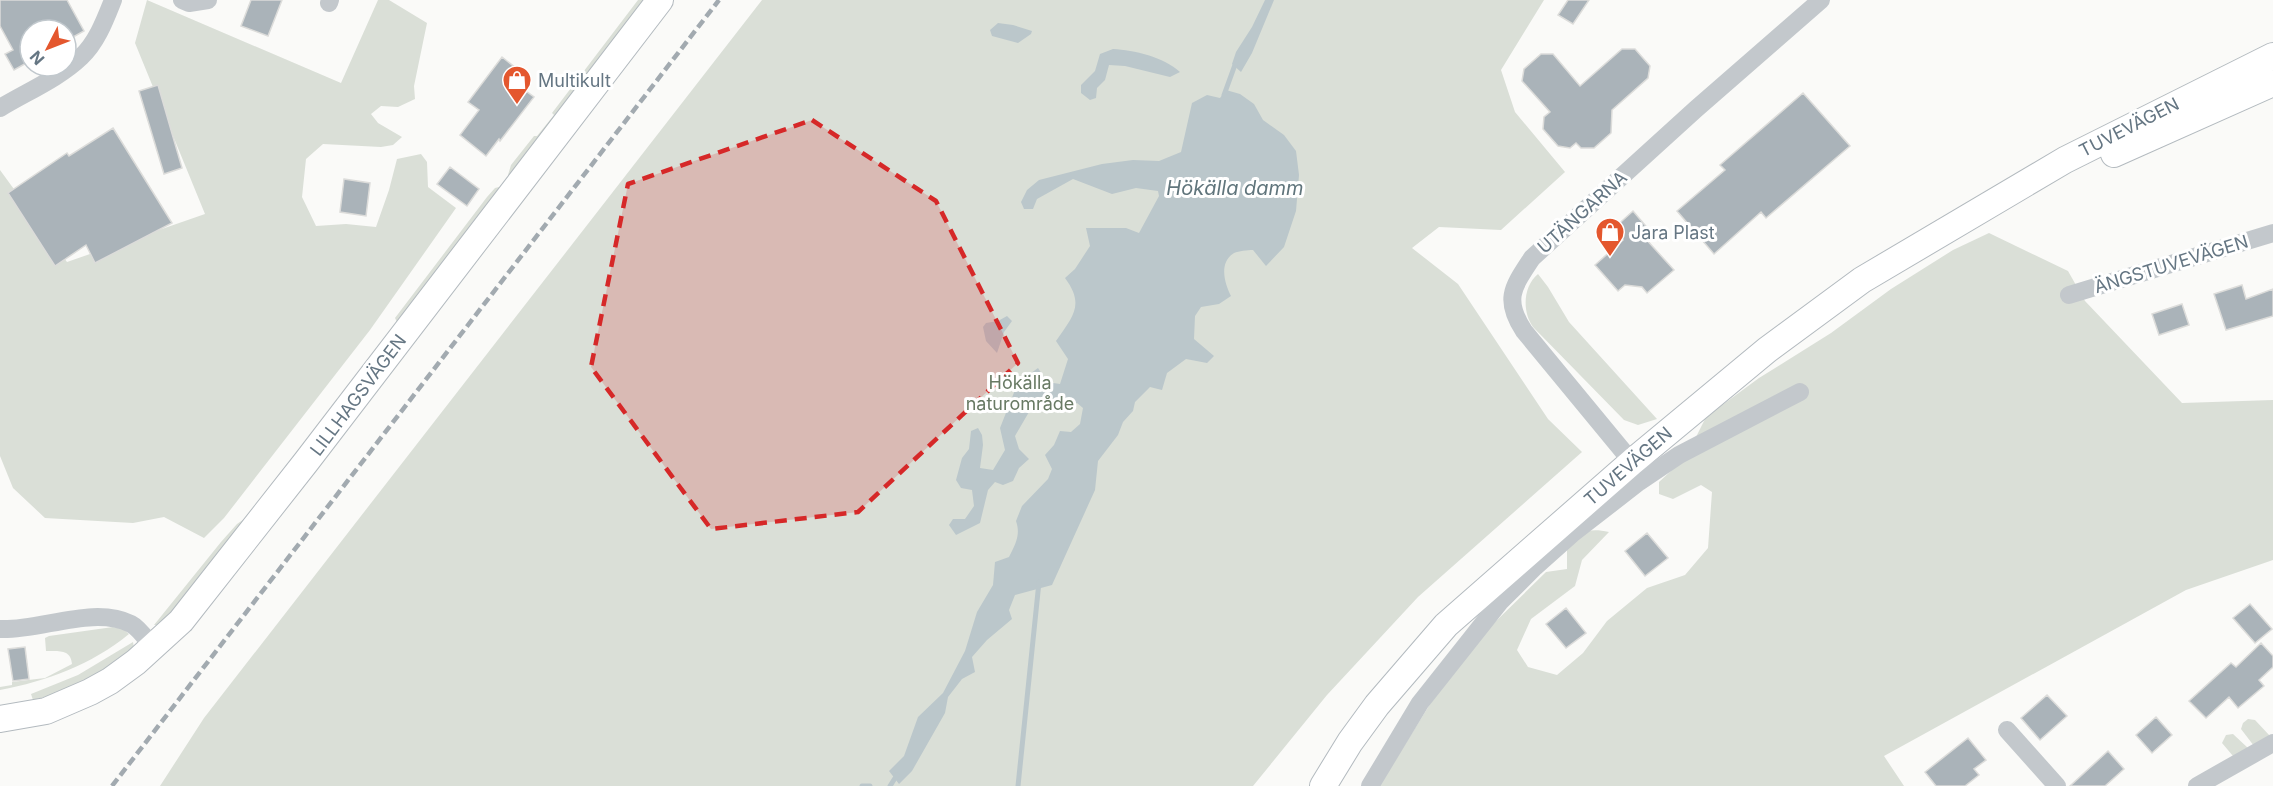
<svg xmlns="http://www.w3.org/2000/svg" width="2273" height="786" viewBox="0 0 2273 786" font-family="Inter,sans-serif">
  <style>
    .green { fill: #dadfd7 }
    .water { fill: #bbc7cb }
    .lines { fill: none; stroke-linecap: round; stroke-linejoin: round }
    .stream { stroke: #bbc7cb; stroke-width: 5 }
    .building { fill: #aab3b9; stroke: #dcdcda; stroke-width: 1.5 }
    .secondary-casing { stroke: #b3babf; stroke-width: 28 }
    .street { stroke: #c3c8cc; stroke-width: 18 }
    .secondary { stroke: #fff; stroke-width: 26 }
    .rail { stroke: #a2aab0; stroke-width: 4.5; stroke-dasharray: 9 4.5; stroke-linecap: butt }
    .marked { fill: #d62828; fill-opacity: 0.2; stroke: #d62828; stroke-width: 4.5; stroke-dasharray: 12 8; stroke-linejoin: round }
    .labels { text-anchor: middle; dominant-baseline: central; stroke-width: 6; stroke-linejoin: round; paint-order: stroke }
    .poi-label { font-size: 18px; fill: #657683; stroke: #fff; text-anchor: start }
    .street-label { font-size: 18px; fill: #657683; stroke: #fff }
    .park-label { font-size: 18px; fill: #687a64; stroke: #fff }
    .water-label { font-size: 20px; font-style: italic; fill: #60757c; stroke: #fff }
  </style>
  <rect width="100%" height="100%" fill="#fafaf8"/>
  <path class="green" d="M147,0L341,83L378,0H389L427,23L414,86L415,99L398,107L381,106L371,114L378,123L402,137L393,145L381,147L323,144L306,159L302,197L316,226L346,224L376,227L389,190L397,159L421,154L427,162L428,187L456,208L370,330L224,518L204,538L164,517L133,523L45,518L13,488L0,456V170L67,262L205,214L135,43Z
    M638,0H647L511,176L508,175L511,165L534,136H537L554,115L552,113Z
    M762,0H1544L1501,70L1515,112L1565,172L1501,230L1439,227L1412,248L1458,284L1548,419L1582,452L1418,597L1327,695L1253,786H160L204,718Z
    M499,187L500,189L398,324L395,318L487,197L495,188Z
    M1989,233L2068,271L2085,301L2182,403L2273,400V560L2186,590L1884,756L1904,786H1379L1437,693L1492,625L1546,572L1567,569V549C1584,533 1585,527 1609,532L1582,560L1575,586L1531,619L1517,650L1528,667L1557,675L1583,653L1607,621L1647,588L1685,575L1708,548L1712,492L1701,485L1673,499L1659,494V482L1686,457L1706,417L1759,378L1831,333L1891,289L1953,250Z
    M1538,274L1548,287L1569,322L1657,419L1638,425L1624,420L1533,327C1522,312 1523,286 1538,274Z
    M250,515L200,584L159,625H154L221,542L237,524Z
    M113,627L123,629L129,634C91,665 47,681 0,690V687L12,685V682L45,678L72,664C71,649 58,651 46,651L45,638L49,636Z
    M133,642L134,648L100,674L55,694L33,700L31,694L78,675Z
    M2248,719L2255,720L2270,736L2254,746L2241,729L2243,723Z
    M2233,734L2248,748L2233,756L2222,743L2226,735Z"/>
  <path class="water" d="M1265,0H1274L1252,53L1241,72L1232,64L1236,52L1252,27Z
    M998,23L1013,25L1032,31L1031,34L1018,43L992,36L990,30Z
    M1113,49C1134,50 1164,57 1180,72L1170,77L1125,66L1109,65L1105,80L1097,88L1096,98L1090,100L1081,93V85L1095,71L1100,54Z
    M1226,90L1240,94L1254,104L1263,120L1284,135L1296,151L1299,175L1296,211L1284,247L1266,266L1253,250C1247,250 1239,251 1234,253C1218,263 1225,284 1231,296L1219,304L1201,307L1195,316L1194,339L1214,356L1207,363L1186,359L1167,373L1162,390L1150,387L1135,402L1133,411L1123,422L1118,435L1098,461L1095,490L1052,585L1015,595L1009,610L1012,619L987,640L972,657L975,672L962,679L948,697L945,713L912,771L899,784L889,771L904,756L918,717L943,693L965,651L977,612L993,585L995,562L1009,557C1015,545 1021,535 1016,521L1022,506L1048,479L1052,469L1045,455L1054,445L1060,431L1071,432L1080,424L1083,408L1077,403L1063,408L1052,400L1042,408L1029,412L1015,436L1019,449L1029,459L1019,468L1013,481L1003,485L995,482L988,490L980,523L956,535L949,525L953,519H965L974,506L972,490L961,488L956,480L962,458L969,449L971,431L978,428L982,435L983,445L980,468L993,470L1005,450L1000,428L1015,390L1027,376L1038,368L1047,382L1060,384L1068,359L1056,341C1073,316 1085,305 1065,278L1075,269L1090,246L1086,228H1126L1139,233L1159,196L1158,191L1136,188L1112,194L1073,179L1037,199L1033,209H1024L1021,202L1027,190L1039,180L1102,164L1133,160L1159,161L1181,152L1192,103L1207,95L1220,98Z
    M1007,316L1012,321L1004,332L997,353L986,341L983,327L986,323L998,321Z"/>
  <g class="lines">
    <path class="stream" d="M1224,95L1236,62
      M862,786H870
      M890,786L897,775
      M1018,786L1039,582"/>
  </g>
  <path class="building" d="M0,0H67L84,31L66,41V30H30V61L14,70L5,54L13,50L0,26Z
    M251,0H282L268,36L241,26Z
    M1568,0H1589L1573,24L1558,15Z
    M1622,49H1635L1650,66L1648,78L1612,110L1611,133L1594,148H1581L1576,143L1570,148L1558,146L1543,129L1544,117L1550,112L1522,81L1524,69L1541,54H1553L1580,86Z
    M502,57L526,76L519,86L534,97L500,141L499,139L486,156L460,135L479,110L468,102Z
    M158,85L182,168L164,174L139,91Z
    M1803,93L1850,146L1766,218L1761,212L1714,254L1677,211L1725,170L1720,165Z
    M113,128L172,223L95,263L86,245L55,266L8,193L67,153L69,156Z
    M450,167L479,189L467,206L437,184Z
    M344,179L370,183L366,216L340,212Z
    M1633,211L1650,231L1644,237L1674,270L1647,293L1642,287L1625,285L1618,291L1595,265L1623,240L1613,229Z
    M2242,285L2246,299L2273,289V316L2226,330L2214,294Z
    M2182,304L2189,325L2159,335L2152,314Z
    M1647,533L1668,558L1645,576L1625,551Z
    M2250,604L2272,629L2255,643L2233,618Z
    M1566,608L1586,633L1566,648L1546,624Z
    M2261,643L2273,656V667L2259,680L2264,686L2238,708L2229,697L2206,718L2189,701L2231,663L2236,667Z
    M25,647L29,679L13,681L8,649Z
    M2047,695L2067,716L2040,740L2021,718Z
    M2156,717L2172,735L2152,753L2136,735Z
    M1968,738L1986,760L1974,769L1979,775L1965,786H1936L1925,772Z
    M2108,751L2124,769L2105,786H2070Z"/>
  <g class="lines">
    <g class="secondary-casing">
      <path id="secondary" d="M2114,154L2273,83
        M0,719L46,711L90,692L110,681L136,662L181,621L306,462L660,0
        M1323,786L1350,742L1377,705L1446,625L1632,462L1767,350L1862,280L2065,160L2273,56"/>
    </g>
    <path class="street" d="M182,0L189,3L208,0
      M329,3L330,0
      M0,108C26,92 58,79 81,57C97,42 105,20 113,0
      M2069,295L2273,233
      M1632,462L1524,331C1503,299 1513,287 1532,258L1696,109L1821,0
      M0,629C40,631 94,605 131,624C139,628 147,640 153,647
      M2007,730L2057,786
      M1370,786L1420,703L1500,602L1535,567L1572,534L1639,482L1679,455L1800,392
      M2197,786L2273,743"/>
    <use href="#secondary" class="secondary"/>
    <path class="rail" d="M112,786L719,0"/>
  </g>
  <path class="marked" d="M812,120L936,201L1018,363L858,512L711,529L591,367L628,184Z"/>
  <defs>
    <g id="shop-pin" transform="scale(1.5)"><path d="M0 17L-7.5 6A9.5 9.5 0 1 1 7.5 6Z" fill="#e4572e" stroke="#fff"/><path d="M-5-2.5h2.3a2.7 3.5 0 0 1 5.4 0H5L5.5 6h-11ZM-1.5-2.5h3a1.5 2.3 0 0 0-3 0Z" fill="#fff"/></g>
  </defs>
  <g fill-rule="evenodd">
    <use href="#shop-pin" x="517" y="80"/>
    <use href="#shop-pin" x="1610" y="232"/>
  </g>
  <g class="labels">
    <g class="poi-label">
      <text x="538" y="80">Multikult</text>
      <text x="1631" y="232">Jara Plast</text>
    </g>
    <g class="street-label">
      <text transform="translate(2129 127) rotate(-27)">TUVEVÄGEN</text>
      <text transform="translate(1582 212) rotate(-42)">UTÄNGARNA</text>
      <text transform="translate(2171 264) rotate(-17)">ÄNGSTUVEVÄGEN</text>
      <text transform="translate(358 395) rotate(-53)">LILLHAGSVÄGEN</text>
      <text transform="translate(1628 466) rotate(-41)">TUVEVÄGEN</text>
    </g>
    <g class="park-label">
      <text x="1020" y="382">Hökälla<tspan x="1020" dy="21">naturområde</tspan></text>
    </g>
    <g class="water-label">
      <text x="1235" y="188">Hökälla damm</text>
    </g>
  </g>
  <g transform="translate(48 48) rotate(228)"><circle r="28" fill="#ffffff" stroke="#c1c8cd" stroke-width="1.5"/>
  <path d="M0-4.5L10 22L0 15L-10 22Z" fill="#e4572e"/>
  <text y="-9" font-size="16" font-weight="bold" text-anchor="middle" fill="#657683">N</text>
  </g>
</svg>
